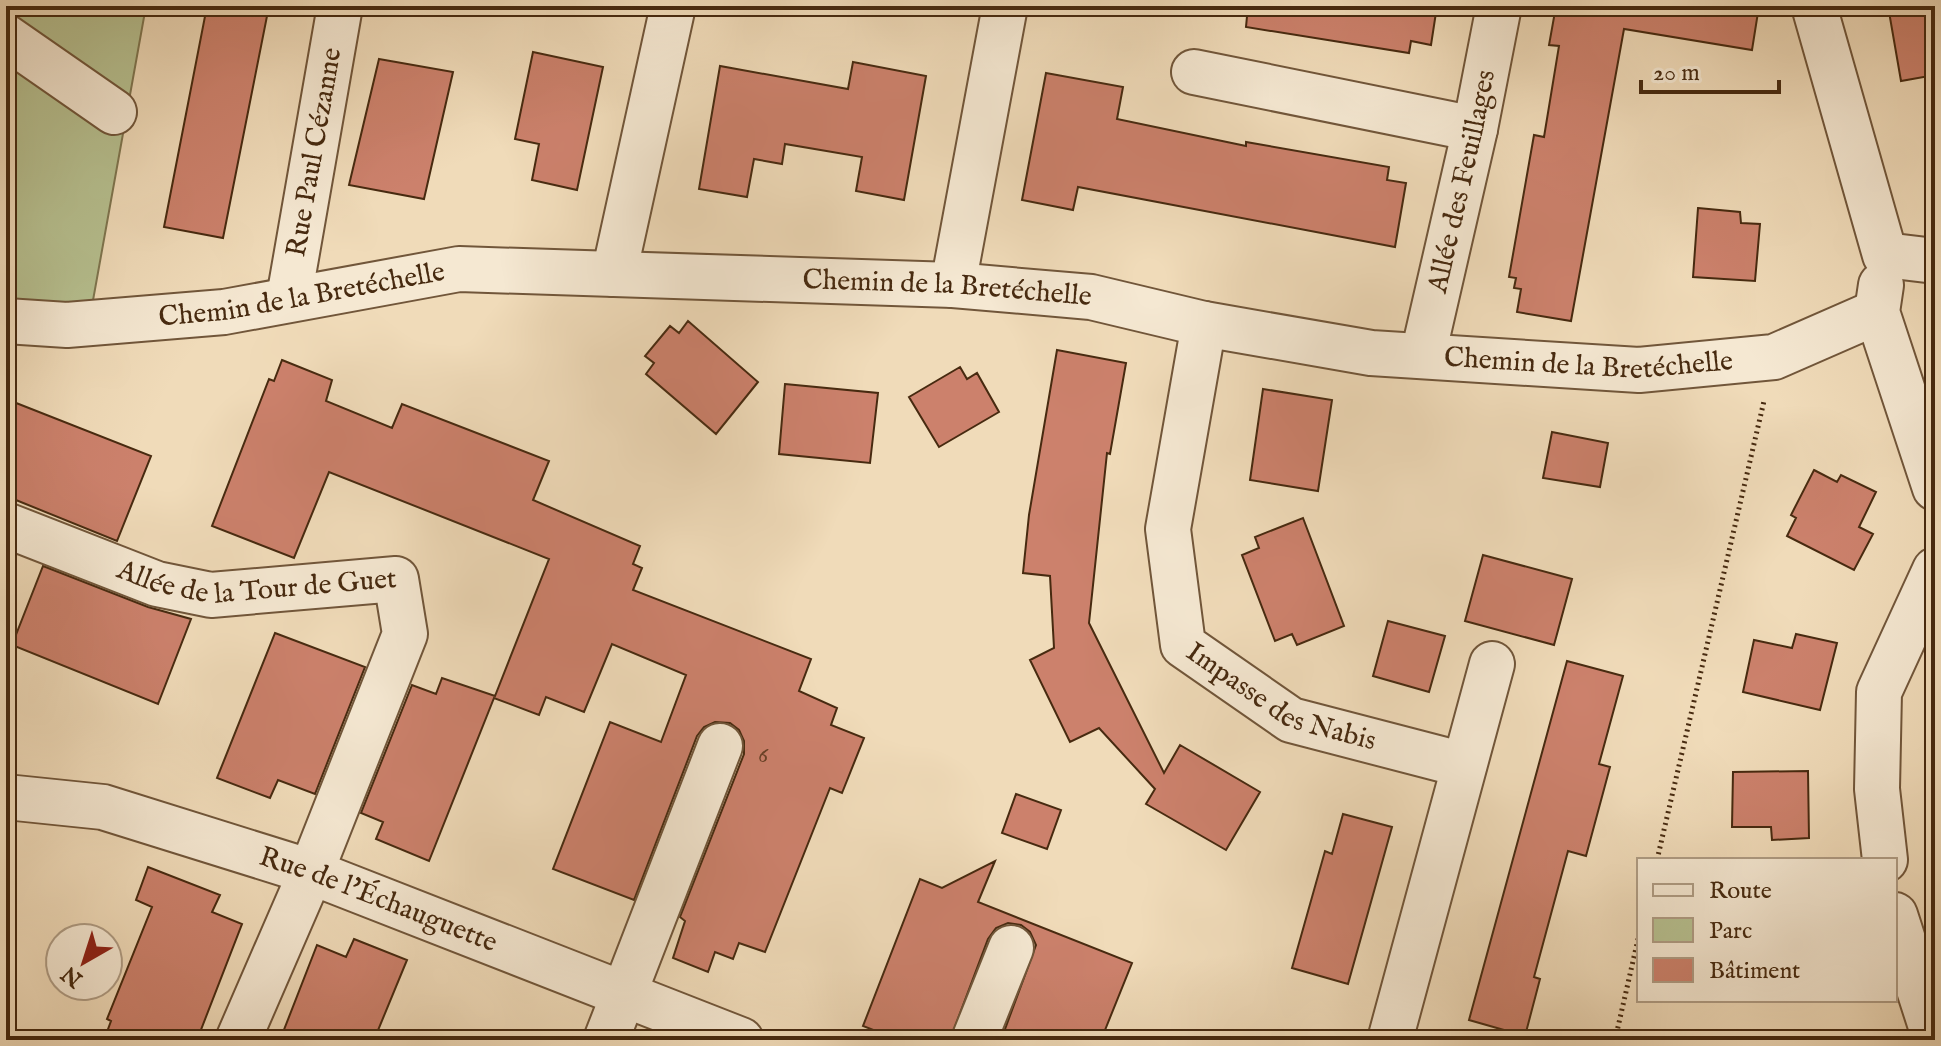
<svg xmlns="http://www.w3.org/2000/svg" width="1941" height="1046" viewBox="0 0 1941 1046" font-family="'IM FELL English',serif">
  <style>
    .green { fill: #b7c191; stroke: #7f7650; stroke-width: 2 }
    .building { fill: #cc816c; stroke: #472a10; stroke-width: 2 }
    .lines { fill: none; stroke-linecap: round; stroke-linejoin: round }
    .minor-casing { stroke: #71563a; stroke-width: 48 }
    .path { stroke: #472a10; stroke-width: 5; stroke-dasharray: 2 4; stroke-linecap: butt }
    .minor { stroke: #f5e8d2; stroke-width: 44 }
    .labels { text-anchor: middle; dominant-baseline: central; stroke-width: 7; stroke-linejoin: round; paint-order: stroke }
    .number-label { font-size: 24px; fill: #684027 }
    .street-label { font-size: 28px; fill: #472a10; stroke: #f5e8d2 }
  </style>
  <rect width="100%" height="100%" fill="#f0dbb9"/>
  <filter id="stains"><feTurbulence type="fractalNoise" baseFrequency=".0025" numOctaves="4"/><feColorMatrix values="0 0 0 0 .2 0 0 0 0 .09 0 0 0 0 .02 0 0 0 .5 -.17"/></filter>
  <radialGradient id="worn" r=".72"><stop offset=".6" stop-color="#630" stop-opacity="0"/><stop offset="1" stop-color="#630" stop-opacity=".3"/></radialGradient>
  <path class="green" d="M6,6H146L90,317L6,318Z"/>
  <path class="building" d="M207,6H269L223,238L164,227Z
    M1248,6H1437L1431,45L1411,41L1409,53L1246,27Z
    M1556,6H1759L1752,50L1624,29L1571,321L1517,312L1521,289L1514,288L1516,278L1509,277L1534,135L1544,137L1559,46L1549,45Z
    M1888,6H1935V75L1901,81Z
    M533,52L603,67L577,190L532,180L539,144L515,139Z
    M379,59L453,72L424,199L349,185Z
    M853,62L926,76L904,200L856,191L862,157L785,144L782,164L754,159L747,197L699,189L720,66L848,89Z
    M1046,73L1123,87L1117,119L1246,146V142L1389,167L1387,180L1406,183L1395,247L1078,187L1073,210L1022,200Z
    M1698,208L1740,212L1741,223L1760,224L1755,281L1693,277Z
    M688,321L758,382L716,434L646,374L654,363L645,356L670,326L679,333Z
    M1057,350L1126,363L1110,454L1107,453L1089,623L1164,773L1180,745L1260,792L1226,850L1146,804L1155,789L1099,728L1070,742L1030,660L1054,648L1050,576L1023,573L1029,515Z
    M282,360L332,380L326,401L392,428L402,404L549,461L533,500L640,546L633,564L642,568L633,590L811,659L799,691L837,708L831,725L864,738L842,793L830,788L765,952L739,943L733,959L715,952L708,972L673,958L685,921L680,917L744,754V741L739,730L730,723L715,722L704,727L697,736L634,900L553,869L610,722L661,742L686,675L612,644L584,712L546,697L539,715L494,698L429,861L376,839L383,822L361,813L412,685L436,694L442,678L495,696L549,559L329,472L294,558L212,526L269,379L274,381Z
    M960,367L967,379L977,373L999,412L939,447L909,397Z
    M785,384L878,393L870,463L779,454Z
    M1263,389L1332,400L1318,491L1250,480Z
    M6,399L151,456L117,541L6,496Z
    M1552,432L1608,443L1600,487L1543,478Z
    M1814,470L1837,482L1841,475L1876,492L1859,527L1873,534L1854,570L1787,536L1796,518L1791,515Z
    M1303,518L1344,626L1297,645L1292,634L1275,641L1242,555L1259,548L1255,537Z
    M1483,555L1572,579L1554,645L1465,621Z
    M43,566L148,607L191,619L158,704L12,645Z
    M1388,621L1445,636L1429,692L1373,676Z
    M275,633L365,667L315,794L278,780L270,798L217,778Z
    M1796,634L1837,643L1820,710L1743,692L1754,640L1792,648Z
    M1567,661L1623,676L1599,764L1610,767L1586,856L1568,851L1534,977L1540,979L1525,1036L1469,1020Z
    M1808,771L1809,838L1772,840L1771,827H1732L1733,772Z
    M1016,794L1061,810L1047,849L1002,833Z
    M1343,814L1392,827L1348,984L1292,968L1325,851L1332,854Z
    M995,861L978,902L1132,963L1101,1040H1001L1036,945L1030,932L1021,925L1008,923L996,928L988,939L950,1040H899L863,1026L920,879L942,888Z
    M148,867L220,895L212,912L242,924L197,1040H104L111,1021L107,1019L152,907L136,900Z
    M354,939L407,960L374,1040H280L317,945L346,957Z"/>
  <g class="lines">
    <g class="minor-casing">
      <g id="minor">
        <path d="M1814,6L1885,255L1935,261"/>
        <path d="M6,37L114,112"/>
        <path d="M1194,72L1475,129"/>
        <path d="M614,274L673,6"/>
        <path d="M953,285L1005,6"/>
        <path d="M1881,285L1877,312L1935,488"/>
        <path id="s1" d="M289,298L340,6"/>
        <path id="s2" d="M6,321L67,325L224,312L459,269L953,285L1091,297L1204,324L1371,353L1639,370L1774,357L1877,312"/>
        <path id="s3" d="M1204,324L1168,529L1183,645L1291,720L1464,765"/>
        <path id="s4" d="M1423,355L1475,129L1499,6"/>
        <path id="s5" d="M6,525L157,584L211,595L396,579L405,634L311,872L238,1040"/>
        <path id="s6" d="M6,797L103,807L311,872L741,1040"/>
        <path d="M1885,860L1877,789L1879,692L1935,570"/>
        <path d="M1895,915L1935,1039"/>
        <path d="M606,1040L720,746"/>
        <path d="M974,1040L1011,948"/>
        <path d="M1390,1040L1492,664"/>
      </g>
    </g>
    <path class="path" d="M1657,860L1764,401
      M1615,1040L1639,935"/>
    <use href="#minor" class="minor"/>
  </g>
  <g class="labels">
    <g class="number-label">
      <text x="763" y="755">6</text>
    </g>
    <g class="street-label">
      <text stroke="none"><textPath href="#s1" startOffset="148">Rue Paul Cézanne</textPath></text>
      <text stroke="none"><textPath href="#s4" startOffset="178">Allée des Feuillages</textPath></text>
      <text stroke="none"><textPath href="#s2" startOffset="946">Chemin de la Bretéchelle</textPath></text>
      <text stroke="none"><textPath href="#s2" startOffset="298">Chemin de la Bretéchelle</textPath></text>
      <text stroke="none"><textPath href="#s2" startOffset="1594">Chemin de la Bretéchelle</textPath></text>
      <text stroke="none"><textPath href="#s5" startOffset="262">Allée de la Tour de Guet</textPath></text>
      <text stroke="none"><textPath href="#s3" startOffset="438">Impasse des Nabis</textPath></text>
      <text stroke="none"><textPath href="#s6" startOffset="388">Rue de l'Échauguette</textPath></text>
    </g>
  </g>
  <rect width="1941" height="1046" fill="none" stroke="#f0dbb9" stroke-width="32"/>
  <rect x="8" y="8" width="1925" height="1030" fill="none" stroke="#472a10" stroke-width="4"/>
  <rect x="16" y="16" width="1909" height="1014" fill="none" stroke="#472a10" stroke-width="2"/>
  <rect x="1637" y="858" width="260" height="144" fill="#f5e8d2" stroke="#af9c84" stroke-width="2"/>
  <rect x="1653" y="884" width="40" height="12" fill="#f5e8d2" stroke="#af9c84" stroke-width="2"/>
  <text x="1709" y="898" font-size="24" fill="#472a10">Route</text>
  <rect x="1653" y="918" width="40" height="24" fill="#b7c191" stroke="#af9c84" stroke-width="2"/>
  <text x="1709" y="938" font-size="24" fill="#472a10">Parc</text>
  <rect x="1653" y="958" width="40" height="24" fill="#cc816c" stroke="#af9c84" stroke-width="2"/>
  <text x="1709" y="978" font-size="24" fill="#472a10">Bâtiment</text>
  <g transform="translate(84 962) rotate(219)"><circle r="38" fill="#f5e8d2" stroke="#af9c84" stroke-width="2"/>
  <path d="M0-6L14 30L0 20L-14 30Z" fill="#8f2418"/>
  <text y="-12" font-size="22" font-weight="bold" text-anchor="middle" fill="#472a10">N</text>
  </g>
  <path d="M1641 80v12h138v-12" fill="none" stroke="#472a10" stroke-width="4"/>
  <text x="1653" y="80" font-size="24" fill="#472a10" stroke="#f5e8d2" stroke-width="6" paint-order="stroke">20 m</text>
  <rect width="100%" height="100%" filter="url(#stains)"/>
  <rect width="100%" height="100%" fill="url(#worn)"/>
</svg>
